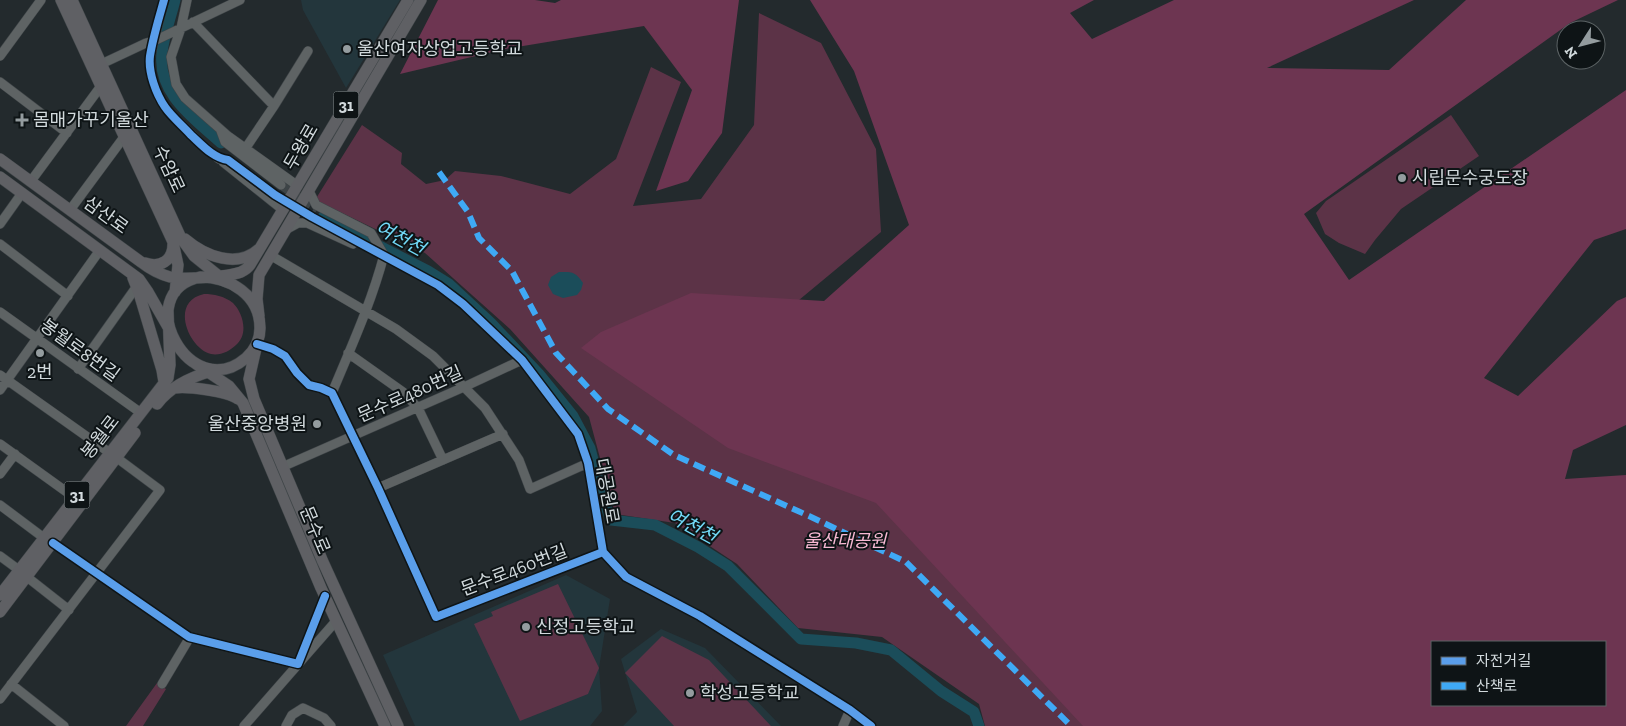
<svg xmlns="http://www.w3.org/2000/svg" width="1626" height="726" viewBox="0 0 1626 726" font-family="'Zilla Slab','Noto Sans KR',serif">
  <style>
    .built { fill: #23363c }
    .green { fill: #5c3347 }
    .forest { fill: #6d3551; fill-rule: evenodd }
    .water { fill: #1b4d5a }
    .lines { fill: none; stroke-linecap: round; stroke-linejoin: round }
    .river { stroke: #1b4d5a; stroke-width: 11 }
    .minor-tunnel { stroke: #3d4447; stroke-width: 9; stroke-dasharray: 9 4.5; stroke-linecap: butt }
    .minor-casing { stroke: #404649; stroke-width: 10 }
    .major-casing { stroke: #404649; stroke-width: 12 }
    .minor { stroke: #5e6364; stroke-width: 9 }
    .major { stroke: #5f6064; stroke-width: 11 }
    .quiet { stroke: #3fa9f5; stroke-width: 6; stroke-dasharray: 12 6; stroke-linecap: butt }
    .cycleway-casing { stroke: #0e1416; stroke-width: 11 }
    .cycleway { stroke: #5a9eea; stroke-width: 8 }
    .poi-dot { fill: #949c9f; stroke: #0e1416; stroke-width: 2 }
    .labels { text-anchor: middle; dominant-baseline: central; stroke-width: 4; stroke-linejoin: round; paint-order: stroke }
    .shield { fill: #0e1416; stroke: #969ea1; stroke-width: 1 }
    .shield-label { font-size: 16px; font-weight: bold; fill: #d1d9dc }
    .poi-label { font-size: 18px; fill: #d1d9dc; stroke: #0e1416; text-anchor: start }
    .street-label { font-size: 18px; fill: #d1d9dc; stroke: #0e1416 }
    .park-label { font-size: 18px; font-style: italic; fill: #f7b9d3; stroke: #0e1416 }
    .water-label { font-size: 19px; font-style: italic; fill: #72d9f7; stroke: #0e1416 }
  </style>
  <rect width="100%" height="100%" fill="#232a2d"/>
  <path class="built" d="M301,0H400L346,88L303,10Z
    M566,575L610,599L599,668L602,711L590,726H415L383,655Z
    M661,629L705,648L781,726H623L637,712L621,659Z"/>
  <path class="green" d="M759,13L821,43L876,149L881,232L799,300L1243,726H985L979,704L882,637L798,628L737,564L675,523L615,514L589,417L510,329L425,253L315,200L362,125L402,153L401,164L426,184L445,180L455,171L501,176L570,194L616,159L651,67L681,82L633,206L701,199L754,125Z
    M1451,115L1479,156L1401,209L1375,240L1365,254L1339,243L1325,234L1316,213L1326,201Z
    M204,294C214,294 224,296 233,303C243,313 249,334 236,345C230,351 220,356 211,354C190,350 168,302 204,294Z
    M558,584L599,668L588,694L520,721L474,624L493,616L491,612Z
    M662,636L709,660L771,726H674L625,673Z
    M157,683L166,689L143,726H126Z"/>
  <path class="forest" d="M438,0H535L555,3L561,0H739L722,133L688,181L656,191L692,90L644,26L505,49L400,74Z
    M810,0H1094L1070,13L1092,39L1174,0H1414L1267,68L1389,70L1466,0H1618L1570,23L1304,214L1349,280L1626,90V229L1594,240L1484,378L1518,396L1617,301L1626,297V425L1573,450L1565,479L1626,475V726H1083L876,503L728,448L581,348L601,332L691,293L824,301L909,225L854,71ZM1605,642V705H1432V642Z"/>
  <path class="water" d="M559,272C572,272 575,271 583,283L581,290L577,295L563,298L553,294L548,285L551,277Z"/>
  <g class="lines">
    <path class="river" d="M175,0C171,17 164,35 162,53C157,94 195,119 221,143
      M323,217L428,271L449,284L491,323L539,374L573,416L590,448L603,499L611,520L655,525L698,547L728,566L801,639L856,643L891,650L941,691L974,712L979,726"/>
    <path class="minor-tunnel" d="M281,185L317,210
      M275,195L312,217"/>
    <g class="minor-casing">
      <path id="minor" d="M164,0L150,58L151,75L159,98L165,108L200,143L219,159L228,160L275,195
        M187,0L181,28L171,57L176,84L185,98L228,136L298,186
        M193,22L274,106
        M0,56L41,0
        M95,67L146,43L154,41L240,0
        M0,82L67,133
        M221,131L225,142L281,185
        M245,149L274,106L308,51
        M223,162L283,210
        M31,181L101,86
        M309,191L316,205L371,233L384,255
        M70,210L124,137
        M312,217L438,285L463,304L522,360L578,434L588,463L603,552L626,577L700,616L850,710L871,726
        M0,224L22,193
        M287,229L298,223H307L353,244
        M0,244L68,296
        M270,255L396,329L433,356L485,408L519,460L530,489L588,463
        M0,312L141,413
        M257,344L273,349L285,356L297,373L309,385L321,388L332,393L378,488L436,617L603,552
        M348,353L403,392L418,408L443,460
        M78,369L137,286
        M0,375L110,453
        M0,390L100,250
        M332,393C351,347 371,304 384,255
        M0,444L75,498
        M282,467L464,387L522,360
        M0,474L15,454
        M378,488L503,434
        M0,505L44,538
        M53,543L189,637L298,664L325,596
        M0,556L19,570
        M27,577L69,610
        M11,684L64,726
        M162,684L190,637
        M0,699L160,490L117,458
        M244,726L336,621
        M286,726L292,715L303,708L324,718L331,726
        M843,726L850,710"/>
    </g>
    <g class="major-casing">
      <path id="major" d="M61,0L173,242L178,265L175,292
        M72,0L181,238L194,256L220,277
        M0,159L141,262C150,269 159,274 170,277C183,280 228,277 241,272C245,270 248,268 250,265L408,0
        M0,177L139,279L148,292L168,327
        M185,239C205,256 237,269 259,249
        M145,263C160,268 173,261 173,244
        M200,277C230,277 260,295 260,328C260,340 255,350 246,358C190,406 129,293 200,277Z
        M133,278L139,293L162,370L164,382
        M259,316L257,299L259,275L421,0
        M257,344L249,379L254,399L323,562L398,726
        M196,364L229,386L243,403L321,588L385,726
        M174,388C187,386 227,391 238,399
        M157,404C171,386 190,377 212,371
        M0,595L168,378L170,365L168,311
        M0,612L135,433"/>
    </g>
    <use href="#minor" class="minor"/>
    <use href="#major" class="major"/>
    <path class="quiet" d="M439,172L468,212L479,238L512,271L556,353L608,409L674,455L809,516L906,562L1071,726"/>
    <g class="cycleway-casing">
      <path id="cycleway" d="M164,0C159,18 153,37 150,56C148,72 156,94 165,107C172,117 183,126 191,135C202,145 213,158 228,160L275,195L312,217L438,285L463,304L522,360L578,434L588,463L603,552L626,577L700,616L850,710L871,726
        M257,344L273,349L285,356L297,373L309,385L321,388L332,393L378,488L436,617L603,552
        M53,543L189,637L298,664L325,596"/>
    </g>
    <use href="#cycleway" class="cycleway"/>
  </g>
  <g class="poi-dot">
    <circle cx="347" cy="49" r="5"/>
    <path d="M19.5 112.5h5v5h5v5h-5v5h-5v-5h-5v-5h5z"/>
    <circle cx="1402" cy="178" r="5"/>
    <circle cx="40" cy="353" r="5"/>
    <circle cx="317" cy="424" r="5"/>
    <circle cx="526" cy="627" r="5"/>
    <circle cx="690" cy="693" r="5"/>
  </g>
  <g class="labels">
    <g class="shield">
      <rect x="333.5" y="91.5" width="25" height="27" rx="4"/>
      <rect x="64.5" y="481.5" width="25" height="27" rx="4"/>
    </g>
    <g class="shield-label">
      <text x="346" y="105">31</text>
      <text x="77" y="495">31</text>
    </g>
    <g class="poi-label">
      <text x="357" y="49">울산여자상업고등학교</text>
      <text x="33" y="120">몸매가꾸기울산</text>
      <text x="1412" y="178">시립문수궁도장</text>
      <text x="40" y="372" text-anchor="middle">2번</text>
      <text x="307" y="424" text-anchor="end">울산중앙병원</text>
      <text x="536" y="627">신정고등학교</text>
      <text x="700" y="693">학성고등학교</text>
    </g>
    <g class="street-label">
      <text transform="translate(301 147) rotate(-60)">두왕로</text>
      <text transform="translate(169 169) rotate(65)">수암로</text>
      <text transform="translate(106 215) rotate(36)">삼산로</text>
      <text transform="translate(80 350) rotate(36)">봉월로8번길</text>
      <text transform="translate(410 394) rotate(-24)">문수로480번길</text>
      <text transform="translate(100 437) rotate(-52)">봉월로</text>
      <text transform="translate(607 491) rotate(80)">대공원로</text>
      <text transform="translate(315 530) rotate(67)">문수로</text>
      <text transform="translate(514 570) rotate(-21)">문수로460번길</text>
    </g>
    <g class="park-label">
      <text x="845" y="541">울산대공원</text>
    </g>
    <g class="water-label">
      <text transform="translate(400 238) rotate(28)">여천천</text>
      <text transform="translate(692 526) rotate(28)">여천천</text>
    </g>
  </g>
  <rect x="1431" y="641" width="175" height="65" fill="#0e1416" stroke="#5c6365"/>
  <rect x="1441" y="657" width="25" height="8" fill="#5a9eea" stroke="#5c6365"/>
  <text x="1476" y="666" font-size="15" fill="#d1d9dc">자전거길</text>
  <rect x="1441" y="682" width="25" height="8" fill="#3fa9f5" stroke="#5c6365"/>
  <text x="1476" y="691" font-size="15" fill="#d1d9dc">산책로</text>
  <g transform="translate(1581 45) rotate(234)"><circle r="24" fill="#0e1416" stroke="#5c6365"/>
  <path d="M0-4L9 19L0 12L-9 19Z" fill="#949c9f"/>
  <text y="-8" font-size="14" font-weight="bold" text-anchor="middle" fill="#d1d9dc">N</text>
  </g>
</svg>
